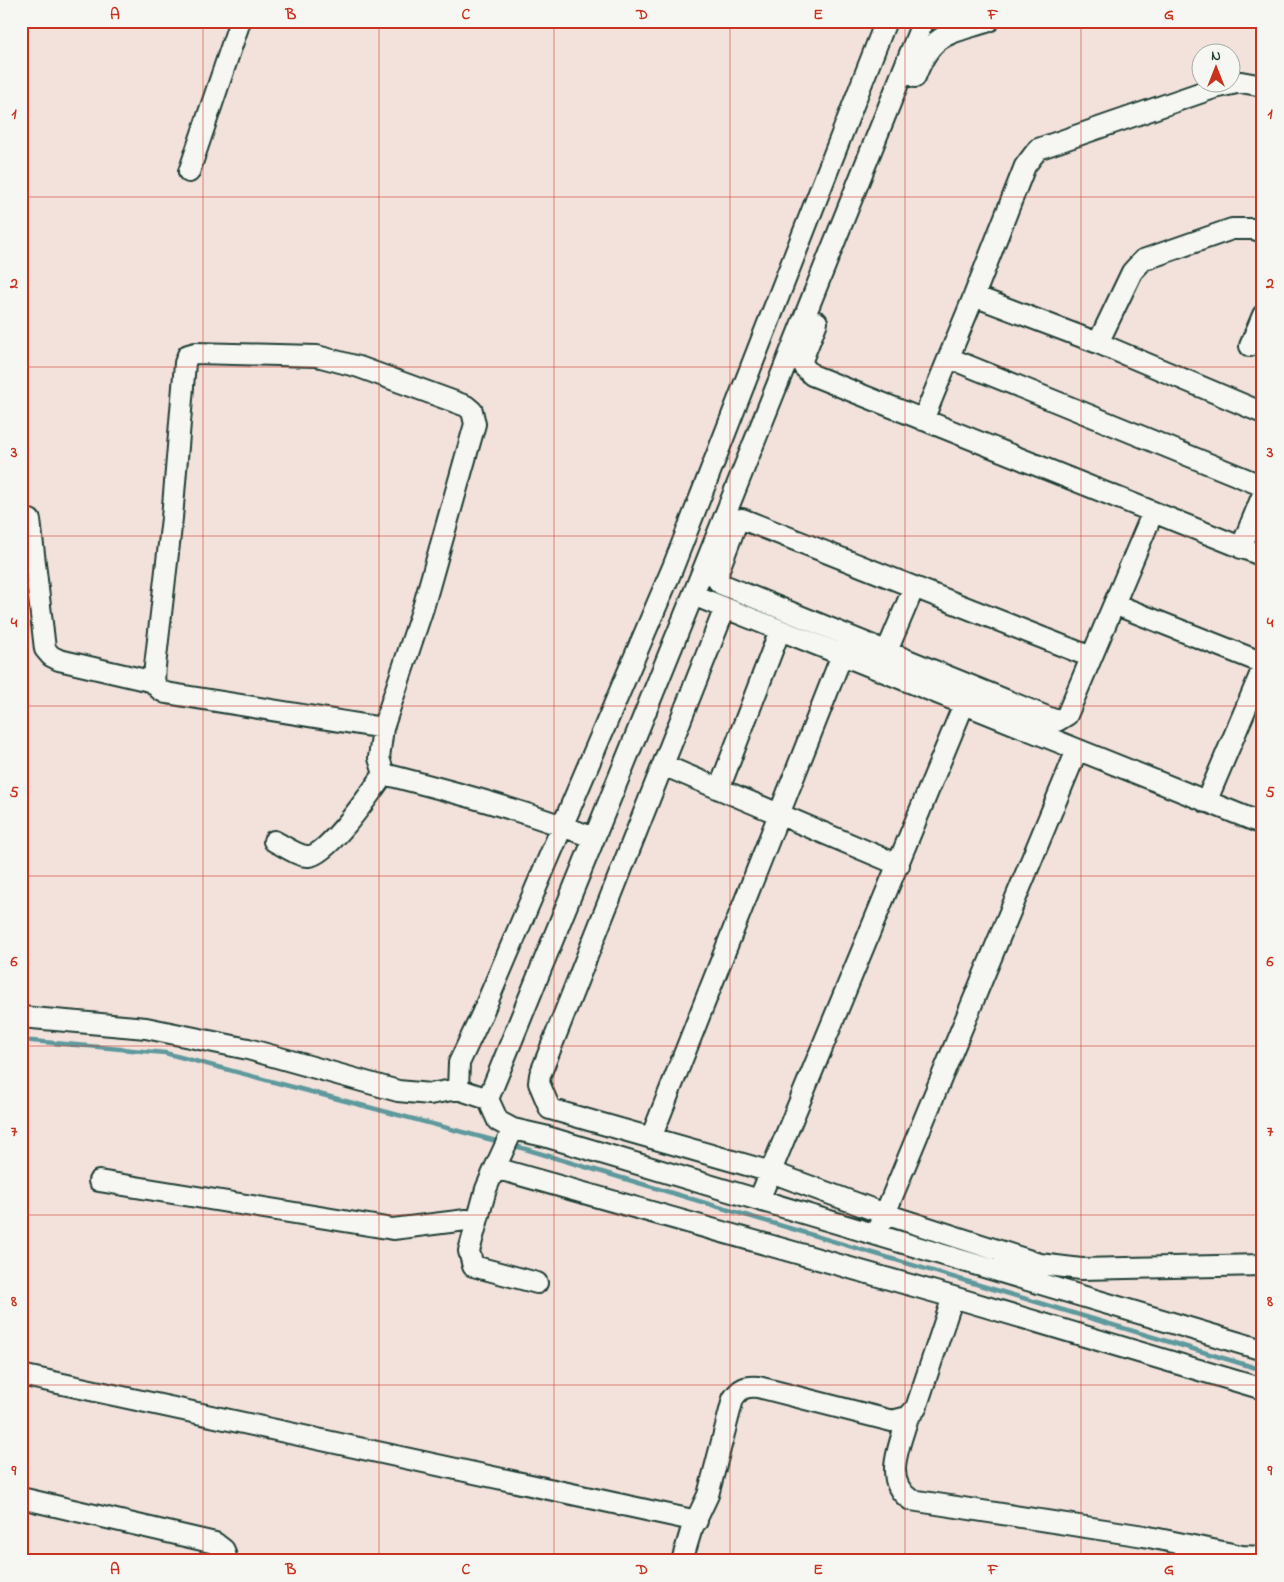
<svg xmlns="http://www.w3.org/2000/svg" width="1284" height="1582" viewBox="0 0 1284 1582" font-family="'Indie Flower',sans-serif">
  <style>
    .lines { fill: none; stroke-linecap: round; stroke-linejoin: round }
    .stream { stroke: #5d999d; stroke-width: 4.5 }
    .minor-casing { stroke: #1f3d34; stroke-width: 24 }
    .minor { stroke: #f6f6f2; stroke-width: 20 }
    .grid { fill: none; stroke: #c8321e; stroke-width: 1; stroke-opacity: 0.55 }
    .neatline { fill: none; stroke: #c8321e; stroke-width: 2 }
    .grid-label { font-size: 16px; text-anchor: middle; font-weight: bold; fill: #c8321e }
  </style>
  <rect width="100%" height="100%" fill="#f3e2dc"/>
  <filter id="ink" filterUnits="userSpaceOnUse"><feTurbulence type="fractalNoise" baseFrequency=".02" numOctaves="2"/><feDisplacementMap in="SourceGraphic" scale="10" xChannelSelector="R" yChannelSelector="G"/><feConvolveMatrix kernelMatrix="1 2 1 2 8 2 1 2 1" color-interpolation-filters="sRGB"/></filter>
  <g filter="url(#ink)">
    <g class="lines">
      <path class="stream" d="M21,1040L165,1053L500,1142
        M512,1145L1263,1370"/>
      <g class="minor-casing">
        <path id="minor" d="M915,77C932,32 947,35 989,21
          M189,172L240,21
          M974,296L1025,166L1038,149L1214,88L1241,82L1263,86
          M817,322L802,360L804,367L812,375L1263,556
          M1098,343L1132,272L1143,260L1232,229H1254L1263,232
          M1250,346L1263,315
          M949,358L1263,486
          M923,420L974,296L1098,343L1263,413
          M30,520L45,649L51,656L59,660L154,682
          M1241,548L1263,494
          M693,595L1263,824
          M1114,604L1263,663
          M725,608L540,1075L539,1083L550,1109L771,1172L885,1214L1040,1264L1081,1269L1263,1265
          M887,651L914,587
          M1091,657L742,519L737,522L719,569L718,581L721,584L1057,721L1067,715L1153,512
          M383,728L166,693C152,687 154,680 155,666L172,518L185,363L188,355L195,353L317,356L359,367L466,406L472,411L475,424L423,608L383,728L379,758L384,774
          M663,765L899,865
          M384,774C455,792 526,811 594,838
          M719,789L780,630
          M1206,802L1263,668
          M274,841C284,846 299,857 309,856C328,855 372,791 384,774
          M21,1017L146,1028L248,1049L398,1091L430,1094L458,1089L488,1099L498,1121L513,1129L544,1136L1263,1350
          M458,1089L459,1063L482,1014L673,567L886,21
          M488,1099L693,595L923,21
          M513,1129L495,1168L953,1297L1263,1389
          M651,1138L842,655
          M495,1168L486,1189L469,1251L473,1266L537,1283
          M99,1181L393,1229L466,1220L477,1221
          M759,1200L964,704
          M880,1226L1077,750
          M21,1375L697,1521
          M908,1417C901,1443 881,1481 911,1500L1144,1536L1242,1556L1263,1557
          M21,1498L215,1543L224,1550L227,1561
          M682,1561L691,1531L708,1495L733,1399C740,1388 746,1386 758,1387L892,1421L908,1417L916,1408L953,1297"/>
      </g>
      <use href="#minor" class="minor"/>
    </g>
  </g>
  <path class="grid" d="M203,21V1561M379,21V1561M554,21V1561M730,21V1561M905,21V1561M1081,21V1561M21,197H1263M21,367H1263M21,536H1263M21,706H1263M21,876H1263M21,1046H1263M21,1215H1263M21,1385H1263"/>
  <rect width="1284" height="1582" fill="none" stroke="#f6f6f2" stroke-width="55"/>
  <g transform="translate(1216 68)"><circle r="24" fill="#f6f6f2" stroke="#a0aca6"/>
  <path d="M0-4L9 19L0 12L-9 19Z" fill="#c8321e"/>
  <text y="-8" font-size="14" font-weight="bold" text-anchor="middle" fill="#1f3d34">N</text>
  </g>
  <rect x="28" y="28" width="1228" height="1526" class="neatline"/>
  <g class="grid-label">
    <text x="115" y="19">A</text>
    <text x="291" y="19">B</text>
    <text x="466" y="19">C</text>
    <text x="642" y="19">D</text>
    <text x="818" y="19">E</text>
    <text x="993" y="19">F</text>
    <text x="1169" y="19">G</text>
    <text x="14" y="118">1</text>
    <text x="1270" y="118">1</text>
    <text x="14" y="288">2</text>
    <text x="1270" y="288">2</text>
    <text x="14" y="457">3</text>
    <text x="1270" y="457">3</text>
    <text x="14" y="627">4</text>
    <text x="1270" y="627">4</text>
    <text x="14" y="797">5</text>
    <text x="1270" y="797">5</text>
    <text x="14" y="966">6</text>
    <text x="1270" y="966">6</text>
    <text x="14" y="1136">7</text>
    <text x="1270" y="1136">7</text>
    <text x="14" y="1306">8</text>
    <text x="1270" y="1306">8</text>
    <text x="14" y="1475">9</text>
    <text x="1270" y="1475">9</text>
    <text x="115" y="1574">A</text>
    <text x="291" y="1574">B</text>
    <text x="466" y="1574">C</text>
    <text x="642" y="1574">D</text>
    <text x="818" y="1574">E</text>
    <text x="993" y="1574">F</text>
    <text x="1169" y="1574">G</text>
  </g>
</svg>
